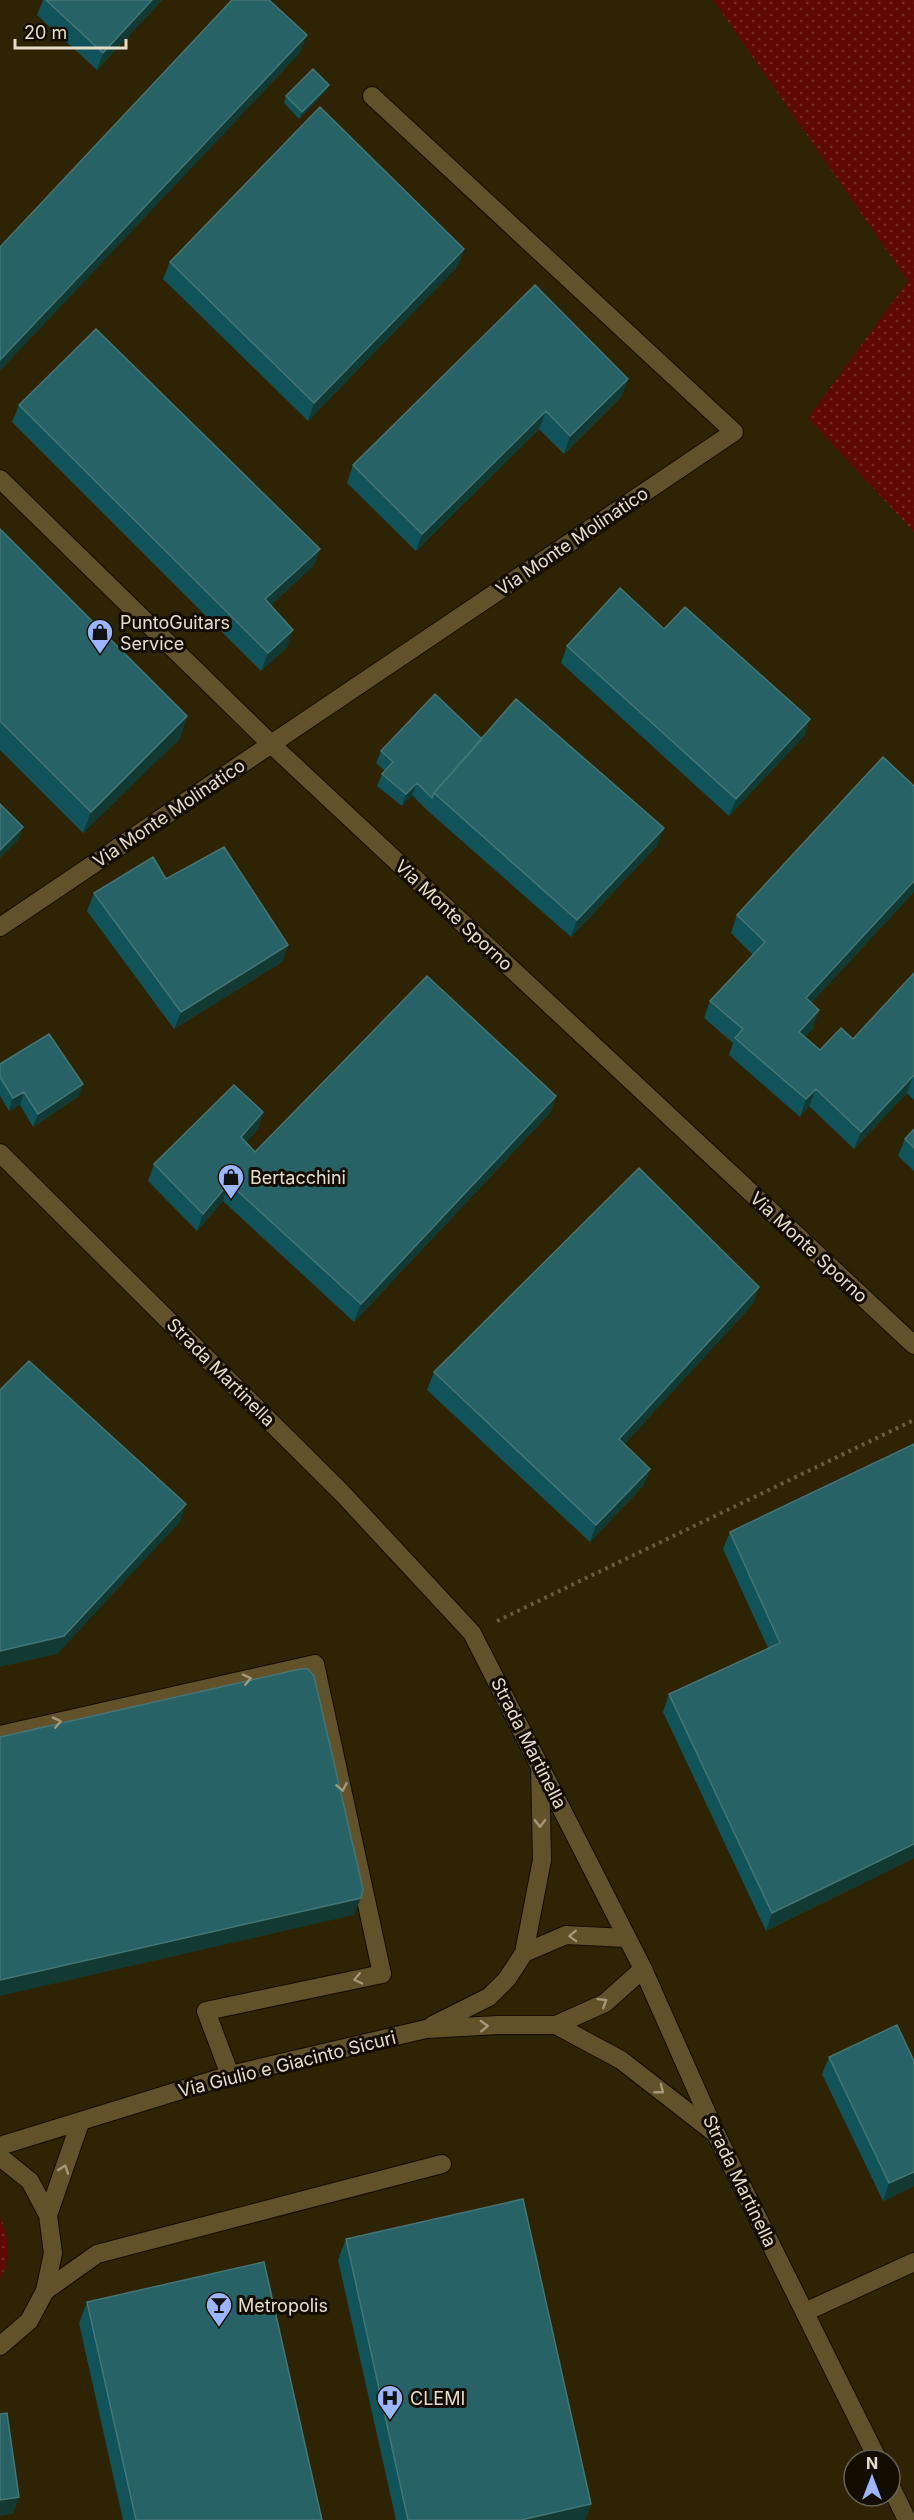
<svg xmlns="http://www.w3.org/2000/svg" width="914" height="2520" viewBox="0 0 914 2520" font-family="Inter,sans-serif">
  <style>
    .grass { fill: url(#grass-dots) }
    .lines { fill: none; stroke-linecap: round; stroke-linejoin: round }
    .lane-casing { stroke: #140c00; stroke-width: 20 }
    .street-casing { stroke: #140c00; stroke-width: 20 }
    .secondary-casing { stroke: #140c00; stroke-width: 20 }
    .path { stroke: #665c3f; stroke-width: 4; stroke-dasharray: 3 4.5; stroke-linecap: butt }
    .lane { stroke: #615229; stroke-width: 18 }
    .street { stroke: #615229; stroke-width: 18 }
    .secondary { stroke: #615229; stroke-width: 18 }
    .wall { fill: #10535a }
    .shaded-wall { fill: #123a32 }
    .building { fill: #276266; stroke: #457675; stroke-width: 1.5 }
    .oneway { stroke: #a49878 }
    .labels { text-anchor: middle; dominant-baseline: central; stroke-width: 6; stroke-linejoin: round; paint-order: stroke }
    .street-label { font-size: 18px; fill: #e6dec8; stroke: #130d01 }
    .poi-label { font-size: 18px; fill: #e6dec8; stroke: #130d01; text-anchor: start }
  </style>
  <defs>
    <pattern id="grass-dots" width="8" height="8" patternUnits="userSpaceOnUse" patternTransform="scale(1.5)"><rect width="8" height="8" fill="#5f0905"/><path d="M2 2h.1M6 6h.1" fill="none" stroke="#762c28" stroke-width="1.8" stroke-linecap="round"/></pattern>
  </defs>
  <rect width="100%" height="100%" fill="#2e2303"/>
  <path class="grass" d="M713,0H914V532L808,418L908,281Z
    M0,2217C9,2235 11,2261 0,2279Z"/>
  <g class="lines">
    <g class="lane-casing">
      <path id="lane" d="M0,1735L315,1664L382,1974L206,2011L230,2075
        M45,2291L97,2254L442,2164"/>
    </g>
    <g class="street-casing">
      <path id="street" d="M0,479L271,744L914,1345
        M0,927L734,432L372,96
        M524,1953L566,1935L627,1938
        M433,2025L489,1997L507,1979L524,1953L542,1860L540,1765
        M556,2025L605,2003L643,1969
        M0,2146L230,2075L426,2029L498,2025H556L621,2060L716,2134
        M0,2157L30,2181L48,2215L53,2253L45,2291L29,2321L0,2346
        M48,2215L80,2123
        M805,2312L914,2262"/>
    </g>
    <g class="secondary-casing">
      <path id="secondary" d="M0,1153L342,1493L472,1633L643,1969L716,2134L878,2460
        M890,2485L907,2520"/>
    </g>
    <path class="path" d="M497,1621L914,1420"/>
    <use href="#lane" class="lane"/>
    <use href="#street" class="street"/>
    <use href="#secondary" class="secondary"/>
  </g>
  <path class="wall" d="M43,0H162L97,70L37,15Z
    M329,85L326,91L299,119L284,103L286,96Z
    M464,249L458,266L308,421L163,279L170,262Z
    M628,379L622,396L564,454L539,429L416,551L347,483L353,465Z
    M19,405L320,549L313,566L271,605L287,647L261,671L12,422Z
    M0,529L187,716L180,738L83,833L0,750Z
    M664,629L810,719L804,736L729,816L561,663L567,646Z
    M482,739L657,846L571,937L428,811L412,795L402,806L377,786L382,774L385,771L376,763L381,751Z
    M914,786V892L811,1003L813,1028L805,1037L820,1050L853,1039L914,973V1100L907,1093L854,1149L809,1106L800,1117L729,1055L733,1043L704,1018L710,1001L753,955L731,933L737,915Z
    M166,879L288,945L282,962L174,1029L87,911L94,893Z
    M0,1064L79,1096L33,1127L20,1105L9,1111L0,1096Z
    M556,1096L550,1113L354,1322L223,1201L197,1231L148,1181L154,1164L263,1112L257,1130L246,1142L255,1152Z
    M914,1129V1171L898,1156L905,1139Z
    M753,1304L624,1444L650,1469L643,1486L590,1542L427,1390L434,1372Z
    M730,1532L914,1858L766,1931L663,1712L669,1694L768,1648L723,1549Z
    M829,2057L914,2186L883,2201L822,2074Z
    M346,2239L591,2504L585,2520H396L338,2260Z
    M87,2302L322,2520H123L79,2323Z"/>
  <path class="shaded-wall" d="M152,0H162L97,70L103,53Z
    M307,35L300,53L0,371V360Z
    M329,85L326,91L299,119L302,112Z
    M464,249L458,266L308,421L314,403Z
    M628,379L622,396L564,454L570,436Z
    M546,411L539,429L416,551L422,534Z
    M320,549L313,566L259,616L265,599Z
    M293,630L287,647L261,671L268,653Z
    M187,716L180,738L83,833L91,812Z
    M810,719L804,736L729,816L736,799Z
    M417,783L412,795L402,806L406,794Z
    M23,827L19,839L0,858V850Z
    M664,828L657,846L571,937L577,920Z
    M914,881V892L799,1016L806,998Z
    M288,945L282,962L174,1029L181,1012Z
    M819,1010L813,1028L793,1049L799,1032Z
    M913,1076L907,1093L854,1149L861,1132Z
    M83,1084L79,1096L33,1127L38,1114Z
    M816,1089L809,1106L800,1117L806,1099Z
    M24,1092L20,1105L9,1111L13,1098Z
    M556,1096L550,1113L354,1322L361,1304Z
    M263,1112L257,1130L235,1155L241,1137Z
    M229,1183L223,1201L197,1231L203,1214Z
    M759,1287L753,1304L613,1457L619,1439Z
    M650,1469L643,1486L590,1542L596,1525Z
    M186,1504L180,1522L57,1654L0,1667V1651Z
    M914,1844V1858L766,1931L772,1913Z
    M361,1898L354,1915L0,1996V1980Z
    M914,2172V2186L883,2201L889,2183Z
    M19,2497L13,2514L0,2516V2500Z
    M591,2504L585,2520H521Z"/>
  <path class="building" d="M46,0H152L103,53Z
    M232,0H269L307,35L0,360V247Z
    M313,69L329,85L302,112L286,96Z
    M320,107L464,249L314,403L170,262Z
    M535,285L628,379L570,436L546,411L422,534L353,465Z
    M96,329L320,549L265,599L293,630L268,653L19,405Z
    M0,529L187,716L91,812L0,721Z
    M620,588L664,629L685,607L810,719L736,799L567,646Z
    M435,694L482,739L434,793L432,798L417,783L406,794L382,774L393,762L381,751Z
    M516,699L664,828L577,920L434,793Z
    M883,757L914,786V881L806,998L819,1010L799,1032L820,1050L841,1028L853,1039L914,973V1076H913L861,1132L816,1089L806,1099L735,1038L743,1029L710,1001L765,942L737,915Z
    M0,804L23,827L0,850Z
    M224,847L288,945L181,1012L94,893L153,857L166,879Z
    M427,976L556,1096L361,1304L229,1183L203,1214L154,1164L234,1085L263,1112L241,1137L255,1152Z
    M49,1034L83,1084L38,1114L24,1092L13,1098L0,1077V1064Z
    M914,1129V1148L905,1139Z
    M639,1168L759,1287L619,1439L650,1469L596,1525L434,1372Z
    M29,1361L186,1504L64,1636L0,1651V1390Z
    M914,1444V1844L772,1913L669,1694L780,1643L730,1532Z
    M300,1669H308L314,1676L363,1889L361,1898L0,1980V1737Z
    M897,2025L914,2061V2172L889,2183L829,2057Z
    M523,2199L591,2504L521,2520H408L346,2239Z
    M264,2262L322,2520H136L87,2302Z
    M7,2413L19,2497L0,2500V2414Z"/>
  <defs><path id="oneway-chevron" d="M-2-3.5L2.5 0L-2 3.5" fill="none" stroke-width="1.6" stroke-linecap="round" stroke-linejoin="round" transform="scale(1.5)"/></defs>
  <g class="oneway">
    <use href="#oneway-chevron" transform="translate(247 1679) rotate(-13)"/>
    <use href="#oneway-chevron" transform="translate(57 1722) rotate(-13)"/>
    <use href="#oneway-chevron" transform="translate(342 1787) rotate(78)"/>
    <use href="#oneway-chevron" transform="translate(540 1823) rotate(89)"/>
    <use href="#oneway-chevron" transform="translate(573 1936) rotate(178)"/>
    <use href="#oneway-chevron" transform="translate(358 1979) rotate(168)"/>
    <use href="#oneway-chevron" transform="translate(603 2002) rotate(-32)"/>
    <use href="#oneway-chevron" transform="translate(484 2026) rotate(-3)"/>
    <use href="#oneway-chevron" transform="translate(660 2090) rotate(38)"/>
    <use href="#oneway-chevron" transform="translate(64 2169) rotate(-71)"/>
  </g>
  <defs>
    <g id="shop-pin" transform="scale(1.35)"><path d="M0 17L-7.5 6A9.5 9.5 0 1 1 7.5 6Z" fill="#9bb4fd" stroke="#130d01"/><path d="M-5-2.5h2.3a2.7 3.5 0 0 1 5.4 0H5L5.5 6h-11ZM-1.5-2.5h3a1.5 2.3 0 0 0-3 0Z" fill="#111"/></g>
    <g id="bar-pin" transform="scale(1.35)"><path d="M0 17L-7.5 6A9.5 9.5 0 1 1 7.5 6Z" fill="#9bb4fd" stroke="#130d01"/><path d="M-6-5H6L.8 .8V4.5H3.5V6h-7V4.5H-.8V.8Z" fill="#111"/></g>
    <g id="hospital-pin" transform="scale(1.35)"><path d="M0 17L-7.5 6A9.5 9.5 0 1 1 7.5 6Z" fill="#9bb4fd" stroke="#130d01"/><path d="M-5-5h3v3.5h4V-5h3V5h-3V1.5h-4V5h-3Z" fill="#111"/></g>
  </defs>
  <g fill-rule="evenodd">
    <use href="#shop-pin" x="100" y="632"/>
    <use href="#shop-pin" x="231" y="1177"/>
    <use href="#bar-pin" x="219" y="2305"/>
    <use href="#hospital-pin" x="390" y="2398"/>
  </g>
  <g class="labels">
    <g class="street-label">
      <text transform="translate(572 541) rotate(-34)">Via Monte Molinatico</text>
      <text transform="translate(169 813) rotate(-34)">Via Monte Molinatico</text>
      <text transform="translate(454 915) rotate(43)">Via Monte Sporno</text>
      <text transform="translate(809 1247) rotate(43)">Via Monte Sporno</text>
      <text transform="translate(221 1372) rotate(45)">Strada Martinella</text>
      <text transform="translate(529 1743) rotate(63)">Strada Martinella</text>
      <text transform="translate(287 2064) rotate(-14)">Via Giulio e Giacinto Sicuri</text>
      <text transform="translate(740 2181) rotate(64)">Strada Martinella</text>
    </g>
    <g class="poi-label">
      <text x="120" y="622">PuntoGuitars<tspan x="120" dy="21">Service</tspan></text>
      <text x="250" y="1177">Bertacchini</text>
      <text x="238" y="2305">Metropolis</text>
      <text x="410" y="2398">CLEMI</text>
    </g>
  </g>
  <g transform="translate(872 2478)"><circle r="28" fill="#130d01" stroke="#676151" stroke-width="1.5"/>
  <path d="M0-4.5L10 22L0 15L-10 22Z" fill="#9bb4fd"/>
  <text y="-9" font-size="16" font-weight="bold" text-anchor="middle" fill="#e6dec8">N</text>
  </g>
  <path d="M15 39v9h111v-9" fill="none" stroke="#e6dec8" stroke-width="3"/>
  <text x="24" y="39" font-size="18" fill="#e6dec8" stroke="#130d01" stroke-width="4.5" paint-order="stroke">20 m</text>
</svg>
